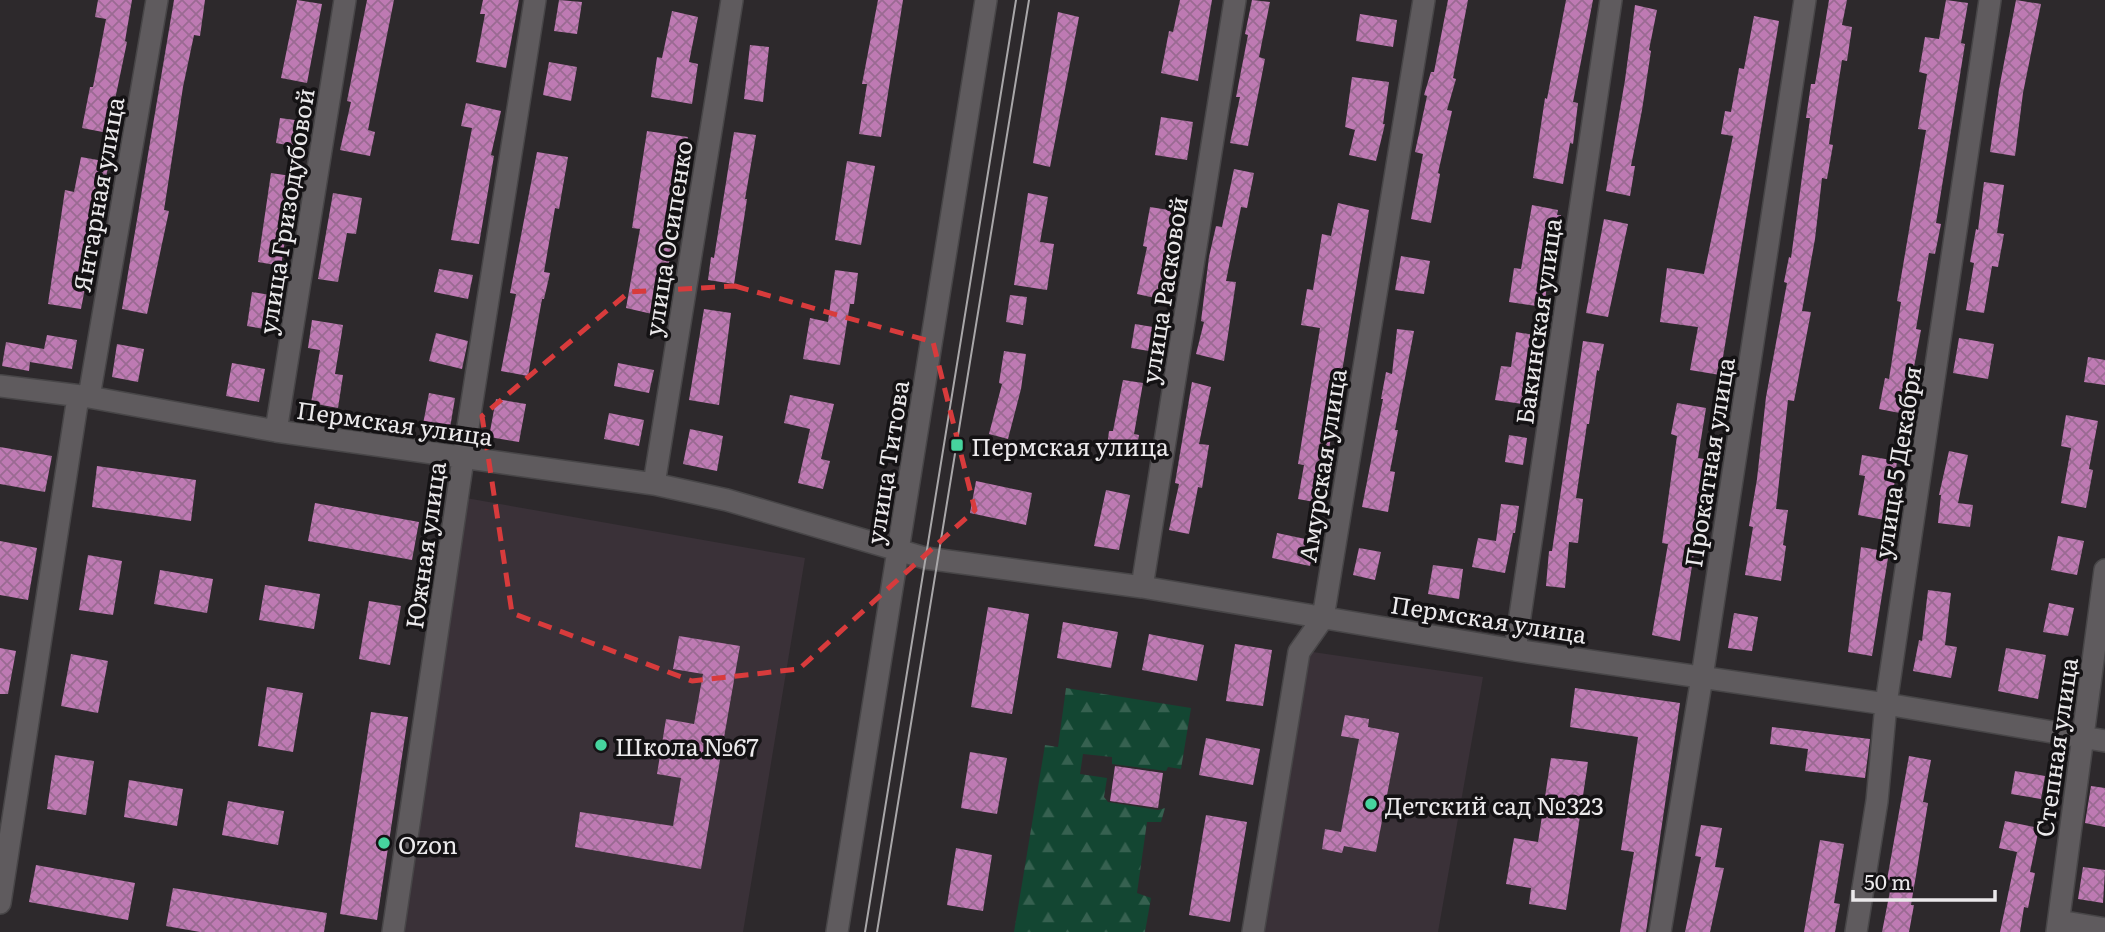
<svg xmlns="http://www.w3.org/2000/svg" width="2105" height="932" viewBox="0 0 2105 932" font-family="Literata,serif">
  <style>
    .built { fill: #3a3138 }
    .forest { fill: url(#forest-firs) }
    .building { fill: url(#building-cross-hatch) }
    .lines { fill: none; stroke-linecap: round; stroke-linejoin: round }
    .minor-casing { stroke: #484648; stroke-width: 24 }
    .minor { stroke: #5f5b5e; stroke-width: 21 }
    .tram { stroke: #a9a7a9; stroke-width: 2 }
    .marked { fill: none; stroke: #d83b3c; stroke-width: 5; stroke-dasharray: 14 9; stroke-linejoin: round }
    .poi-dot { fill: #46d49e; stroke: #141214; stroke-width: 2.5 }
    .labels { text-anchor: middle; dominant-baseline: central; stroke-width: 7; stroke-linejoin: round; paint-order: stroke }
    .street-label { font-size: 24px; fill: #ebe9eb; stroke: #141214 }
    .poi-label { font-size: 24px; fill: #ebe9eb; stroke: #141214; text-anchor: start }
  </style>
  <defs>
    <pattern id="forest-firs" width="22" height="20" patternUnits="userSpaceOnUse" patternTransform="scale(1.75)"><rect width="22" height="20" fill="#134632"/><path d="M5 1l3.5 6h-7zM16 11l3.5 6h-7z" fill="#366150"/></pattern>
    <pattern id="building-cross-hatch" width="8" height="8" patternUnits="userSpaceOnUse" patternTransform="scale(1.75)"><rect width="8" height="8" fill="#be7ab3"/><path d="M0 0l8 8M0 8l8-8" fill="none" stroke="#9a6a92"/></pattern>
  </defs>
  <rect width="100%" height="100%" fill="#2d292c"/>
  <path class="built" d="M466,498L805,558L743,932H401Z
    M1306,651L1483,677L1438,932H1260Z"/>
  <path class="forest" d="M1066,688L1191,708L1181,769L1168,767L1166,771L1112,764V757L1083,754L1080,774L1107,778L1104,797L1108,802L1158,810L1165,808L1161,822H1147L1137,893L1151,898L1145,932H1014L1045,745L1058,747Z"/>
  <path class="building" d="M98,0H132L125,41L127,42L108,133L82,128L90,87H93L106,19L95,17Z
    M174,0H205L200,36L194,35L183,87L164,210L169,211L147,314L122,309Z
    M297,0L322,4L307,83L281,78Z
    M367,0H394L368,130L375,132L370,156L340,150L351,102L347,101Z
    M483,0H519L506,68L476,62L485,14H480Z
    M559,0L582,2L577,34L554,31Z
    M878,0H903L881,137L859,134L867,84H862Z
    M1180,0H1212L1198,81L1161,73L1169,31L1173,32Z
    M1252,0L1270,2L1259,57L1265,59L1248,146L1230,143L1240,97H1236L1248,35L1245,34Z
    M1448,0H1468L1453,78L1456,79L1447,110L1452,111L1438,173L1440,174L1431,223L1411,219L1423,154L1415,152L1427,96L1424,95L1431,72H1434Z
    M1566,0H1593L1573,102L1578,103L1573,144L1570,143L1563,184L1533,178L1545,98L1547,99Z
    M1829,0H1847L1842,25L1852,27L1847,61L1842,60L1829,144L1833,145L1827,179L1822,178L1815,239L1802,311L1811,312L1794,401L1788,400L1776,509L1788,510L1783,545L1786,546L1781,581L1745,575L1753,527L1749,526L1757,479L1766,397L1787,283L1784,282L1789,257L1791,258L1810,118H1806L1811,84H1815Z
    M1946,0L1968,3L1961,43L1965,44L1936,223L1941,224L1935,254L1929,253L1916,329L1921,330L1905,414L1879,409L1885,378L1889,379L1901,302L1897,301L1926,130L1918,129L1927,74L1919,72L1925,37L1939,39Z
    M2016,0L2041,4L2023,93L2015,156L1990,152L1999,89Z
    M1635,5L1657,10L1649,50L1651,51L1642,110L1631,166H1635L1630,196L1606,191L1625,80Z
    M672,11L698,17L689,62L698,64L692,104L651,97L657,57L662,58Z
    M1058,12L1079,17L1050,167L1033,163Z
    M1360,14L1397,20L1393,47L1356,41Z
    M1754,16L1779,21L1720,375L1690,370L1698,327L1660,322L1667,268L1704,274L1733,136L1721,134L1725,111L1731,112L1739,68L1744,69Z
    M750,45L769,47L763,102L744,99Z
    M549,62L577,67L571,101L543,95Z
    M1352,77L1389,82L1383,124H1385L1376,161L1349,155L1355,130L1345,127Z
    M466,103L501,111L491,155L494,156L479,244L451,240L472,128L461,126Z
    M1161,117L1193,122L1187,160L1155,155Z
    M280,118L302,121L298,147L276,143Z
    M647,131L688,137L661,316L626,308L640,229L632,228Z
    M734,132L756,135L745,199H747L734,284L708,280L711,257L714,258Z
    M537,152L568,157L559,209L555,208L544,272L550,273L544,299H542L528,376L501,371L516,294L510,293Z
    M81,157L109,162L81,309L48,304L65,190L74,192Z
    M847,161L875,166L861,245L835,240Z
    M1234,169L1254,173L1247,208L1241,207L1226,281L1236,282L1224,361L1196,354L1204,322L1201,321L1209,257L1216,226L1222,227Z
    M271,173L291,176L281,240H285L281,266L258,262Z
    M1984,182L2004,185L1997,233L2004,234L1998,267L1992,266L1984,313L1966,310L1974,263L1970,262L1976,229L1978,230Z
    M333,193L362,198L356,234L347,233L338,282L318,279Z
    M1028,193L1048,197L1040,242L1054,244L1047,290L1014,285Z
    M1338,203L1369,210L1320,503L1298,499L1304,465L1298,464L1320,328L1301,325L1307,289L1313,290L1322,234L1331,236Z
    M1532,205L1558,210L1557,215H1561L1555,250H1552L1544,307L1509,302L1514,268L1521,269Z
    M1150,207L1175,211L1160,299L1137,294L1147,247L1143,246Z
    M1604,219L1628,224L1608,317L1586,313Z
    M1401,256L1430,261L1424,294L1395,290Z
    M439,269L473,275L468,299L434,292Z
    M835,270L858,273L854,304H850L840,365L803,359L810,318L828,322Z
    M252,292L276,296L270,330L247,326Z
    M1010,295L1027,297L1023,325L1006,322Z
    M704,309L731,313L719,405L689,400Z
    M312,320L343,325L335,374L343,375L338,408L311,403L320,350L308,348Z
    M1135,324L1159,328L1155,352L1131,348Z
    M1397,329L1414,331L1395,430H1398L1390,471L1395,472L1388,512L1362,507L1383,399H1381L1386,372L1392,374Z
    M1516,332L1540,336L1530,405L1495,400L1501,366L1511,367Z
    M436,333L468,341L462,369L429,361Z
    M47,335L77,340L72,369L30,362L29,371L2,366L6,342L44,349Z
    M1959,338L1994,344L1988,379L1953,373Z
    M1583,341L1604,344L1599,371L1597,370L1589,424H1587L1576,498L1583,499L1578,543L1569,542L1565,588L1546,586L1549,551H1552Z
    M117,344L144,349L138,382L112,377Z
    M1004,351L1026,354L1021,389L1008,439L989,434L1002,384L999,383Z
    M2088,357L2105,360V385L2084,382Z
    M232,363L265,369L259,402L226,396Z
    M618,363L654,370L649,393L614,386Z
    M1123,380L1143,383L1134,434L1139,435L1135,459L1106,455L1109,431H1113Z
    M1192,382L1211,387L1199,444L1209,445L1202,488L1198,487L1189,534L1169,530L1179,484L1175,483Z
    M429,393L455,398L450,428L423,424Z
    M790,395L834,404L821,459L830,461L823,489L798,483L810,429L784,423Z
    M496,399L526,404L519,442L489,437Z
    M1677,403L1706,408L1698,458L1704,459L1695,521L1699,522L1680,641L1652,635L1668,544L1662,543L1677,436L1671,434Z
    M609,413L644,420L639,446L604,439Z
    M2066,415L2098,421L2089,469L2093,470L2086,508L2061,503L2071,448L2061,446Z
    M690,429L723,436L717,471L683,464Z
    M1509,435L1527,438L1523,465L1505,462Z
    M0,447L52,456L45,492L0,484Z
    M1949,451L1968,455L1958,503L1973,505L1970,527L1938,523L1941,495H1939Z
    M1862,455L1897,461L1890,521L1858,515L1865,476L1859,475Z
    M97,466L196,480L191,521L92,507Z
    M976,481L1032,493L1026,525L970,513Z
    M1106,490L1130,495L1119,550L1094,546Z
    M315,503L419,522L412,560L308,541Z
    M1501,504L1519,506L1515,533H1513L1505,573L1472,567L1478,538L1496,541Z
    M1277,533L1315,541L1310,566L1272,558Z
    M2058,536L2084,541L2077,575L2051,570Z
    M0,541L37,548L28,600L0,595Z
    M1861,547L1889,552L1872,656L1848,652Z
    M1359,548L1381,552L1375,580L1353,575Z
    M88,555L122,561L113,615L79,610Z
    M1433,565L1463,569L1459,599L1428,594Z
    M160,570L213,579L207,613L154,604Z
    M265,585L320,594L314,629L259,620Z
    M1928,590L1951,593L1945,645L1957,647L1951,678L1913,671L1919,640L1922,641Z
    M369,601L401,606L390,665L359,659Z
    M2049,603L2074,608L2068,636L2043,632Z
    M988,607L1029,614L1012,714L971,707Z
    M1734,613L1758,617L1752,651L1728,648Z
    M1063,622L1118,632L1111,668L1057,658Z
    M1149,634L1204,645L1197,681L1142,670Z
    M679,636L740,646L701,869L575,847L580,812L673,826L681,778L657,774L666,719L694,724L703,674L673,669Z
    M1235,644L1272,650L1263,706L1226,701Z
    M0,648L16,651L8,694H0Z
    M2006,648L2046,655L2038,699L1998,691Z
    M71,654L108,661L98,713L61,706Z
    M267,687L303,693L293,752L258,746Z
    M1575,688L1680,703L1646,932H1620L1634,852L1621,850L1638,737L1570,727Z
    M371,712L408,717L377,920L340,914Z
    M1345,715L1369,719L1368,727L1399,733L1376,852L1344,846L1342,853L1322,849L1325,829L1341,832L1359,739L1341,736Z
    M1772,727L1870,739L1865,778L1805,771L1808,749L1770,744Z
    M1206,738L1260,749L1253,785L1199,775Z
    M970,752L1007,758L997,814L961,808Z
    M55,755L94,761L86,815L47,809Z
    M1909,756L1931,760L1923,802L1928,803L1911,905H1914L1909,932H1882L1892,881L1887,880Z
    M1551,758L1588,762L1566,910L1529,904L1531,888L1506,884L1514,838L1538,842Z
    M1115,766L1163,773L1158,808L1110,801Z
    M2015,771L2045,776L2041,799L2011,794Z
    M129,780L183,789L177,826L124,817Z
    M2091,786L2105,788V827L2085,823Z
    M228,801L284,811L278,845L222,835Z
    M1206,815L1247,822L1230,922L1189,915Z
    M2005,821L2039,828L2030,872L2035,873L2028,908L2024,907L2020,932H2000L2017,852L1999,848Z
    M1701,825L1722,828L1715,867L1724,868L1710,932H1685L1701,857L1695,856Z
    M1820,840L1844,844L1834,903L1840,904L1835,932H1804Z
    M956,848L992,855L983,911L947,905Z
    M36,865L135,883L128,920L29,902Z
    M2083,867L2105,870L2103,903L2078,899Z
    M173,888L327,913L324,932H200L166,926Z"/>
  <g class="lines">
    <g class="minor-casing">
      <path id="minor" d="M0,386L89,397L276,431L654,484L727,500L925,558L1142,587L1515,650L1886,704L2105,741
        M89,397L157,0
        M276,431L345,0
        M654,484L732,0
        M1142,587L1235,0
        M1515,650L1611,0
        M0,903L78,397
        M2059,921L2105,929
        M393,932L463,459L535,0
        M837,932L986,0
        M1253,932L1299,652L1323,618L1424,0
        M1660,932L1702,677L1805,0
        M1856,932L1877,801L1886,704L1990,0
        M2057,932L2105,570"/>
    </g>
    <use href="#minor" class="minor"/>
    <path class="tram" d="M865,932L1016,0
      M877,932L1029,0"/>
  </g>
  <path class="marked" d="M735,286L933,342L975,510L799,669L692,681L512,613L482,416L629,292Z"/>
  <g class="poi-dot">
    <rect x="950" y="438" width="14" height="14" rx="3.5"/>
    <circle cx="601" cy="745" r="7"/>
    <circle cx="1371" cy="804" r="7"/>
    <circle cx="384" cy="843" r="7"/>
  </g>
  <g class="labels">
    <g class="street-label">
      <text transform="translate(97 194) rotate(-80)">Янтарная улица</text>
      <text transform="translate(285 211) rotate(-81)">улица Гризодубовой</text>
      <text transform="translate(667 238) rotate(-81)">улица Осипенко</text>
      <text transform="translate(1163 290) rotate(-81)">улица Расковой</text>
      <text transform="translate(1537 321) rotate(-82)">Бакинская улица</text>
      <text transform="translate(395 422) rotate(8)">Пермская улица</text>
      <text transform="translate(886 462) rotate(-81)">улица Титова</text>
      <text transform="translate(1708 462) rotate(-81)">Прокатная улица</text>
      <text transform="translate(1896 462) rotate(-81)">улица 5 Декабря</text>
      <text transform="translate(1321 465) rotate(-81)">Амурская улица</text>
      <text transform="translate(424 545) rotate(-82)">Южная улица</text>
      <text transform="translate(1489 618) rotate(9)">Пермская улица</text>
      <text transform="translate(2055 747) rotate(-82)">Степная улица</text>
    </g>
    <g class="poi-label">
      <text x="971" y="445">Пермская улица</text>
      <text x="615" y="745">Школа №67</text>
      <text x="1385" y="804">Детский сад №323</text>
      <text x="398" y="843">Ozon</text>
    </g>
  </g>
  <path d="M1853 890v10h142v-10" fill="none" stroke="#ebe9eb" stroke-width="3.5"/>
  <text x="1864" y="890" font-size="21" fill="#ebe9eb" stroke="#141214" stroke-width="5" paint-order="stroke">50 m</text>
</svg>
